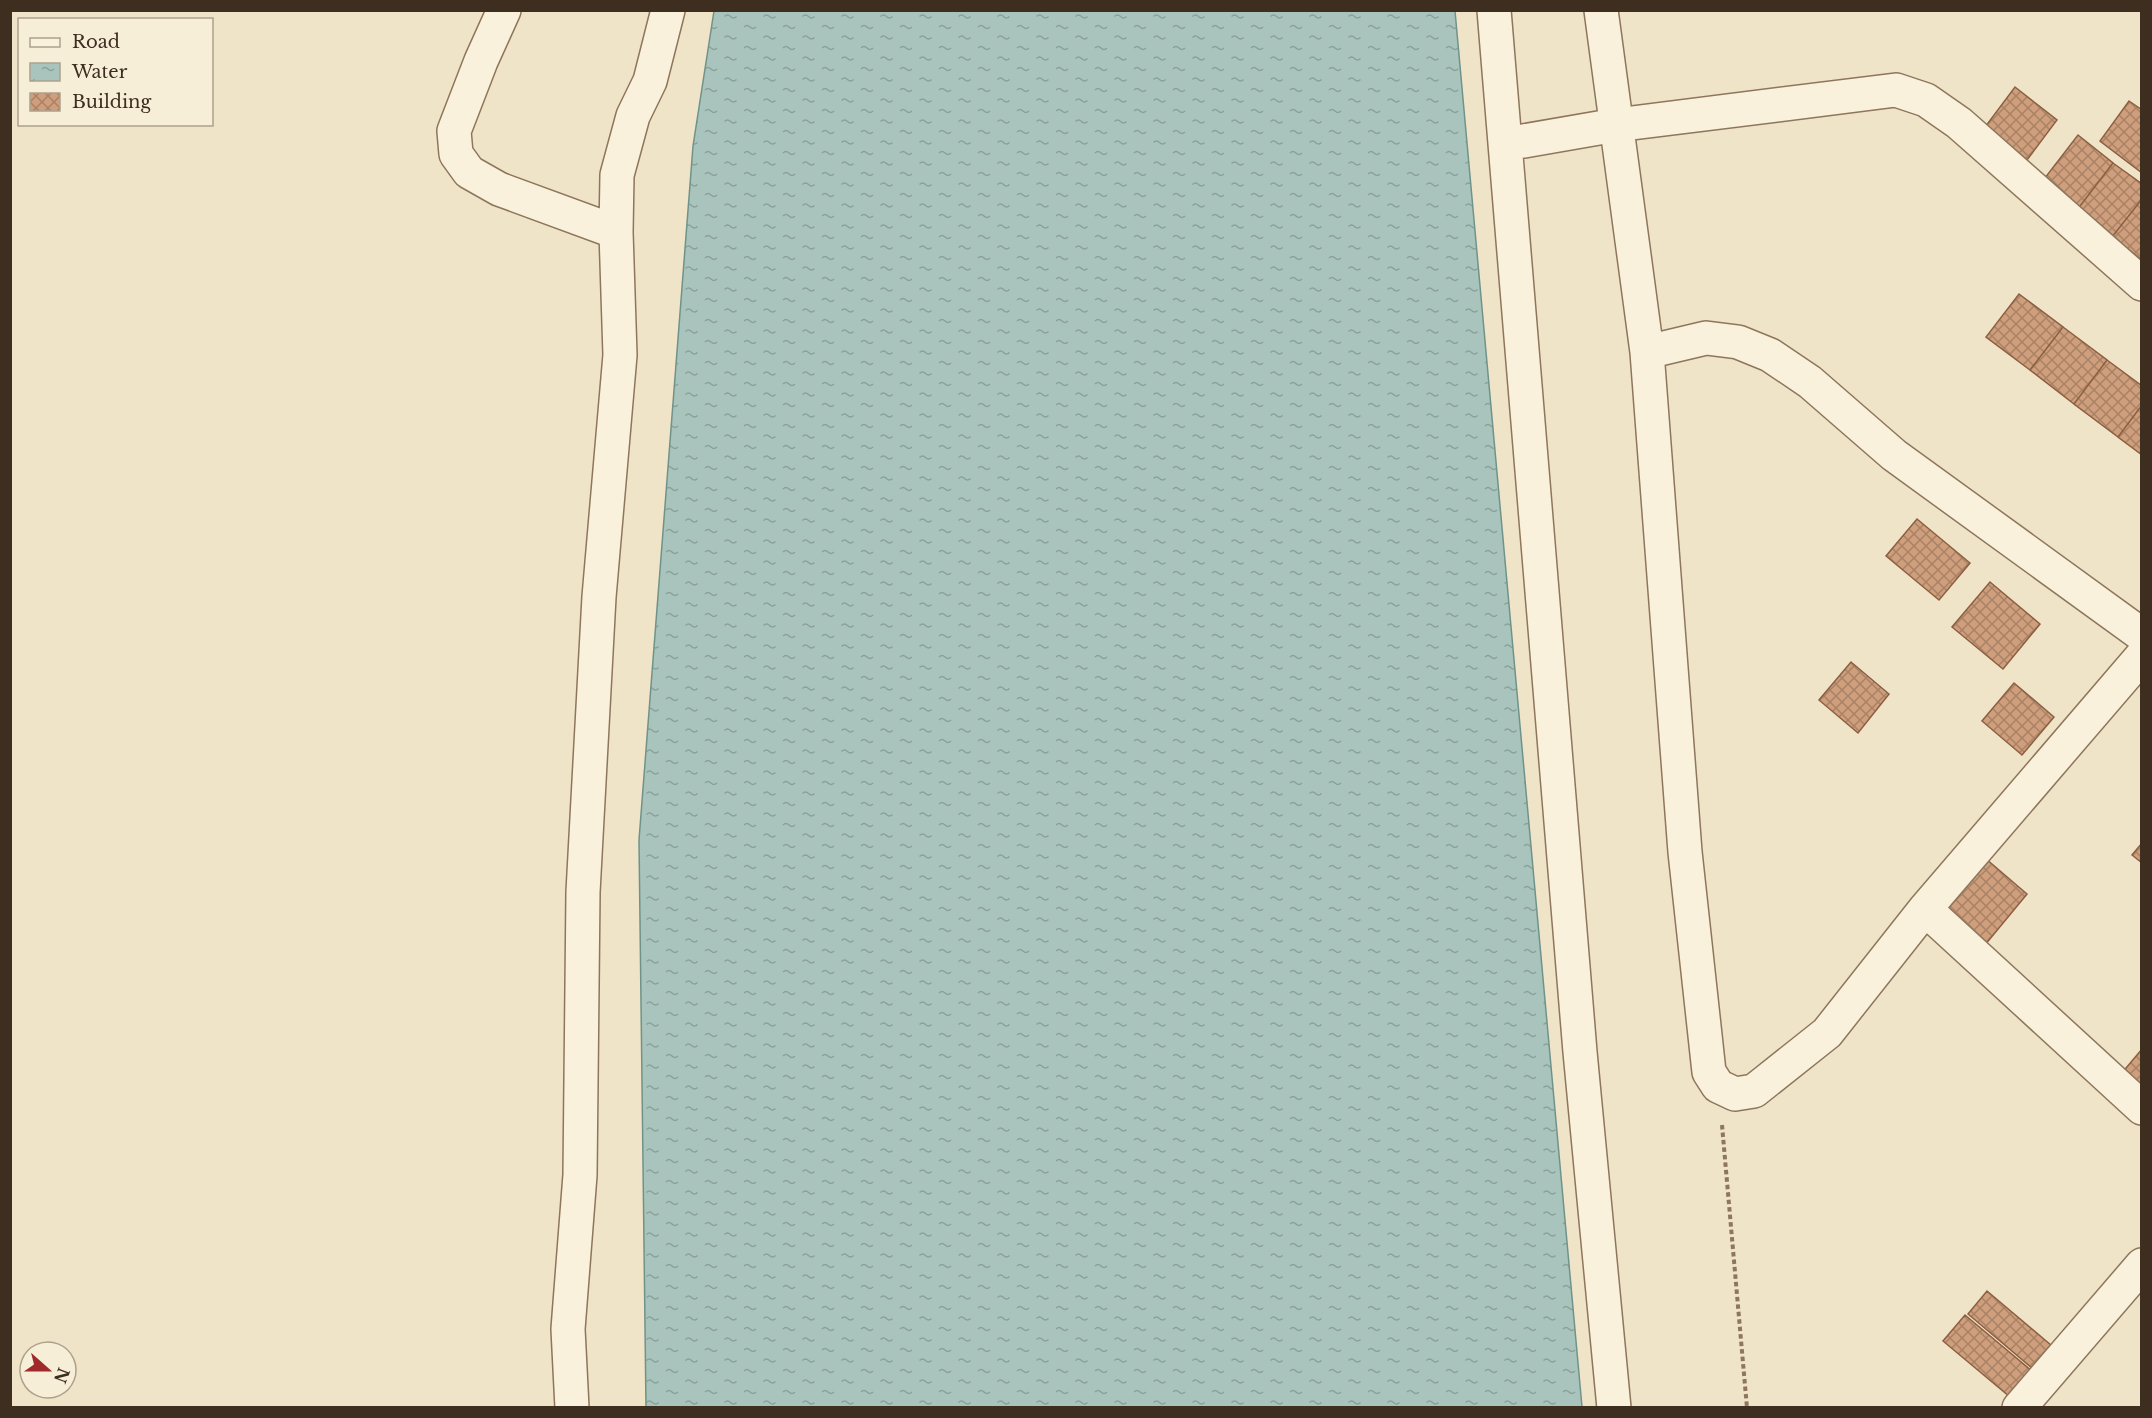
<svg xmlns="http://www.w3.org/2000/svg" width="2152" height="1418" viewBox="0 0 2152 1418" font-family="'Libre Baskerville',serif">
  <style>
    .water { fill: url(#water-ripples); stroke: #6f938a; stroke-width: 1.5 }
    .building { fill: url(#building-cross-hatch); stroke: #8d5f41; stroke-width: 1.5 }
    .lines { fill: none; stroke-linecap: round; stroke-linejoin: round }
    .minor-casing { stroke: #8d765c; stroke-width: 36 }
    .path { stroke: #8d765c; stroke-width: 4; stroke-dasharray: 4.5 3; stroke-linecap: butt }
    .minor { stroke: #faf1dc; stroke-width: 33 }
  </style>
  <defs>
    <pattern id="water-ripples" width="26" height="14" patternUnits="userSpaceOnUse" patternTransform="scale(1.5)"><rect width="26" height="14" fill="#a9c4bc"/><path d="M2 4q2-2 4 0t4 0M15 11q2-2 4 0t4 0" fill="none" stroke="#8ba098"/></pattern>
    <pattern id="building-cross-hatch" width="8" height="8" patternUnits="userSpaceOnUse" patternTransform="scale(1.5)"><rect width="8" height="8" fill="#cf9f7d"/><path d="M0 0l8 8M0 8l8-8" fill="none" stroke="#a98266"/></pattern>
  </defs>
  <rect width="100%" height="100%" fill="#f0e4c8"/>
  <path class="water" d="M714,11H1455L1582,1407H646L639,840L693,146Z"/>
  <path class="building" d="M2015,87L2057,120L2027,160L1985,127Z
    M2129,101L2142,110V173L2100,141Z
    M2078,135L2113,163L2077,210L2041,183Z
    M2113,163L2142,184V199L2112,237L2077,210Z
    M2142,199V260L2112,237Z
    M2019,294L2063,327L2030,370L1986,337Z
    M2063,327L2107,360L2074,404L2030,370Z
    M2107,360L2142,386V405L2118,437L2074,404Z
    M2142,405V455L2118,437Z
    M1917,519L1970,563L1939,600L1886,556Z
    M1990,582L2040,624L2003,669L1952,627Z
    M1851,662L1889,694L1858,733L1819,700Z
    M2014,683L2054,717L2022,755L1982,721Z
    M2142,843V863L2132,855Z
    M1985,858L2027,894L1980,951L1937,915Z
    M2142,1049V1101L2116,1080Z
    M1987,1291L2058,1351L2039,1374L1968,1314Z
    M1965,1315L2038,1376L2016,1402L1943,1341Z"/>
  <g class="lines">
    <g class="minor-casing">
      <path id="minor" d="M504,10L481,61L454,131L456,154L469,172L499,189L616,232
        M1494,10L1580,1052L1614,1408
        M1601,10L1647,352L1685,852L1709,1072L1718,1086L1735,1094L1754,1091L1827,1033L1925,909L2142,656
        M1506,144L1616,125L1896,90L1926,100L1959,123L2142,284
        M1647,352L1706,338L1738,342L1770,355L1810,382L1894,455L2142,635
        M1925,909L2142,1108
        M572,1408L568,1329L580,1175L583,892L599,597L620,355L616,232L617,175L633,116L650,81L668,10
        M2019,1408L2142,1265"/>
    </g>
    <path class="path" d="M1722,1125L1747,1408"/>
    <use href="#minor" class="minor"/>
  </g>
  <rect width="2152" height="1418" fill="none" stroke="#3d2e20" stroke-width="24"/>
  <rect x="18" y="18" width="195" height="108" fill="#f7eed8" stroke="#ada18e" stroke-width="1.5"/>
  <rect x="30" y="38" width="30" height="9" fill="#faf1dc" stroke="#ada18e" stroke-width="1.5"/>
  <text x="72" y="48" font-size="18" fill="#3d2e20">Road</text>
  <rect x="30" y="63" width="30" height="18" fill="url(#water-ripples)" stroke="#ada18e" stroke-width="1.5"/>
  <text x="72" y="78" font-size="18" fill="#3d2e20">Water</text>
  <rect x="30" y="93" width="30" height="18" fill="url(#building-cross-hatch)" stroke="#ada18e" stroke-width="1.5"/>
  <text x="72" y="108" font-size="18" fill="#3d2e20">Building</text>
  <g transform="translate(48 1370) rotate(111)"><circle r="28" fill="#f7eed8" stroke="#ada18e" stroke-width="1.5"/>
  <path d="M0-4.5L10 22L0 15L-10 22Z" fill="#9e2a2b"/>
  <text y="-9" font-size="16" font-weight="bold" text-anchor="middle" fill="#3d2e20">N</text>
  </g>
</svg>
